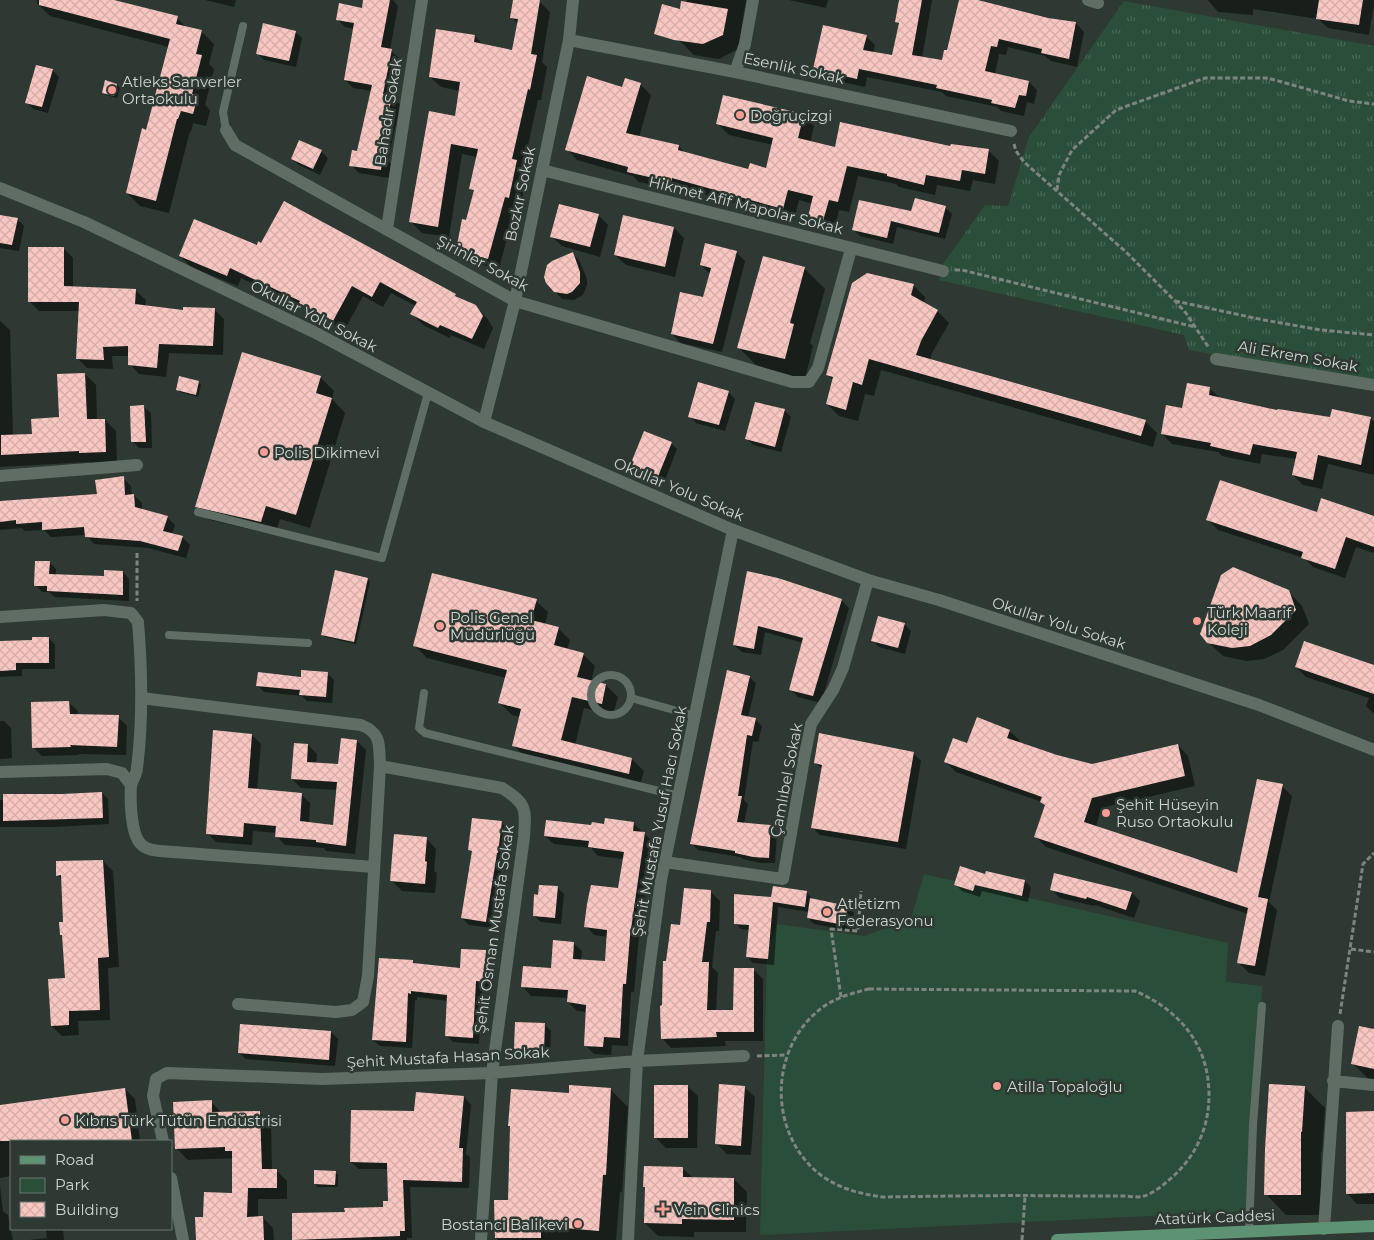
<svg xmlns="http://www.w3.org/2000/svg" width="1374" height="1240" viewBox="0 0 1374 1240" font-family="Montserrat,sans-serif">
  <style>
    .grass { fill: url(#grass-tufts) }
    .park { fill: #2b4e3a }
    .shadow { fill: #0007 }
    .building { fill: url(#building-cross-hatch) }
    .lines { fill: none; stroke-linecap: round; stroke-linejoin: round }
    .path { stroke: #7c857f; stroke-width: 3; stroke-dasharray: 5 2.5; stroke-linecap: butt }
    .lane { stroke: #606d65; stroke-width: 8 }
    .street { stroke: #606d65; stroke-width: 12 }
    .secondary { stroke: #606d65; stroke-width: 12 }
    .primary { stroke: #5e9275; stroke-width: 12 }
    .poi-dot { fill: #f59c94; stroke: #2d3932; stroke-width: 2 }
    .labels { text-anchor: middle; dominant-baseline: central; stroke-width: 5; stroke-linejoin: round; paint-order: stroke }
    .street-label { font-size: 15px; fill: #ced5d0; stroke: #2d3932 }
    .poi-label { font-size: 15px; fill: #ced5d0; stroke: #2d3932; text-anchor: start }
  </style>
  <defs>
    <pattern id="grass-tufts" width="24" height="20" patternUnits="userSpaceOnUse" patternTransform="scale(1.25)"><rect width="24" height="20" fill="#2b4e3a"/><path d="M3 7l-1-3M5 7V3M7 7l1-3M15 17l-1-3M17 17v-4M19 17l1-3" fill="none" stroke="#496755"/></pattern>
    <pattern id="building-cross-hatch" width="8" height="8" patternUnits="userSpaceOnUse" patternTransform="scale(1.25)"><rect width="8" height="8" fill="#f9c7c2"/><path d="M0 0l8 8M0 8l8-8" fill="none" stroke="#d4aca8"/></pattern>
  </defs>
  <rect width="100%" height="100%" fill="#2d3932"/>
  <path class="grass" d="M1124,1L1374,46V383L1189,350L1184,335L939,280L943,264L985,205L1008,206L1029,137Z"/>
  <path class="park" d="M924,874L1228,943L1226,982L1262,986L1253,1211L760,1235L767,951L777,924L864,936L869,934L911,919Z"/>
  <path class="shadow" d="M37,0H108L177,18L187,28L201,31L214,44L209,64L214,69L205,105L210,110L206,126L193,123L191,132L190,131L169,213L140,206L127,193L147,131L169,47L50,16L37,3Z
    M205,0H236L234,7Z
    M365,0H393L398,6L390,50L399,58L392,97L400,105L388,161L391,164L389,178L359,173L351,165L358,153L372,91L353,88L345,80L354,29L345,27L337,19L363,9Z
    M514,0L539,1L550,12L542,62L547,67L541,100H538L523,168L528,172L520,208L515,207L499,269L470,262L459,251L475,192L471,188L477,157L462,154L449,237L422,233L411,222L456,117L460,91L441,87L430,77L475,36L484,46L514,52L518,24L511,17Z
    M687,0H746L738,49L719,59L694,55L679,40Z
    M789,0H828L826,8Z
    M900,0H932L922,58L943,62L948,52L961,0H972L1048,19L1076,23L1084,32L1077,67L1051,61L1045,56L1008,47L1006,55L999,54L995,74L1029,82L1037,90L1034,104L1027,102L1024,116L1001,111L998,107L946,96L942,92L867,77L865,87L824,78L815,69L866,36L875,45L873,53L893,57L899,25L896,21Z
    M1208,0H1374V4L1369,35L1328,28L1318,19L1253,9V15L1218,12Z
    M295,32L302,38L296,67L264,60L257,53Z
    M52,70L59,77L48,113L33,109L27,102Z
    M640,84L651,95L639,137L679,146L685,153L749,170L767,169L773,145L729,135L718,124L803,115L814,126L810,142L836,148L951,147L988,150L999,161L995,184L973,180L970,191L937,185L935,195L899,187L896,184L858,176L849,212L839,210L834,231L820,228L810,217L813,204L799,200L794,220L682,188V192L639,182L633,176L577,160L567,149L623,88Z
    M117,85L120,88L117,98L106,95L103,92Z
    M321,151L328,158L320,175L299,165L292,159Z
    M945,207L952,214L945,239L897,227L893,244L860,236L853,229L912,213Z
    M598,215L608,225L600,257L562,246L551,236Z
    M0,216L17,219L24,226L19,251L0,248Z
    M674,228L684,238L675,277L626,265L615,255Z
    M257,246L455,295L461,300L475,306L487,318L493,328L484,349L451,335L450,338L423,325L412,314L416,306L391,293L383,307L363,296L344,331L308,310L241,278L238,286L191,267L180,256Z
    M63,248L73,258V288L136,291L146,300L145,307L184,311L214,309L224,319L223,355L169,353L166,377L139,374L130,364L129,356H112L113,369L87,368L77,358L80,311H39L30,302Z
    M736,252L745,261L722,352L681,343L672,334L704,298L710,274L701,265Z
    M572,253L579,260L587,279V285L583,295L574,300L562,299L547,283Z
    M804,268L825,289L810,343L813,346L805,379L759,368L739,348Z
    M913,285L925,297L924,303L937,311L949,323L932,353L930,361L1145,421L1157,433L1153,447L881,370L874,396L865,394L858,421L839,416L827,404L834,381L827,374Z
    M0,321L10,330L13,436L34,435L60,418L85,374L96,385L97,420H105L116,431L117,463H91L89,462L0,467Z
    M320,377L334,391L332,399L345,413L310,528L280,519L275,535L210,520L196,506Z
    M198,382L201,385L198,397L180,392L177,389Z
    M1209,388L1220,398L1278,412L1331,419H1371L1374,422V475L1328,464L1322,489L1303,485L1293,475L1297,459L1262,454L1260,464L1222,456L1218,452L1172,444L1162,434L1183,409Z
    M728,392L735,399L725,431L696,423L690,416Z
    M144,407L151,413L152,448H139L133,442Z
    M784,410L791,417L781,452L753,445L747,439Z
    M671,443L677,449L663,485L637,474L630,468Z
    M123,478L131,486L132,495H134L142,503V510L167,517L175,525L172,534L182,537L190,545L186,558L148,548L94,544L86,535L51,537L44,530L25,531L22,528L0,530V500L2,502L98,495Z
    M1317,514L1374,517V553L1356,547L1345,578L1313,567L1304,558L1218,530L1208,520Z
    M49,562L56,569V576L105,578L123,572L129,579V601L55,597L49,592H42L36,585Z
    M748,573L841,600L849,608L821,703L798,697L790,689L803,643L765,632L761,655L742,652L734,645Z
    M368,579L370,582L356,644L325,637L322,634Z
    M1288,591L1302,606L1309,624L1283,650L1264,659L1246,661L1223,656L1208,642Z
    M536,601L548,612L545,624L558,628L570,640L567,650L583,654L595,666L591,682L606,685L618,697L613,715L584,708L575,745L632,759L644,771L640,785L525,757L513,745L520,717L512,715L500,703L506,678L427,658L415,646Z
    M878,617L905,625L911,631L905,654L879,647L872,640Z
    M49,638L55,645V669H22V676L0,677V643L33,641Z
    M1374,666V714L1366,706L1369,698L1306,677L1296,667Z
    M327,673L334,680L332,703L307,701L302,696L264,692L258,686Z
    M749,677L756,683L748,718L755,719L762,726L758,742L753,741L744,800L748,804L744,824L770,827L777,833L775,863H760L743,859L740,857L698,850L692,844Z
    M69,703L78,711V715L118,717L127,726L126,755L79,754V755L42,756L33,747Z
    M0,721H4L11,728L12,758L0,759Z
    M1010,731L1020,741L1019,743L1057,757L1092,765L1178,745L1188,756L1195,786L1101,808L1096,827L1238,875L1282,786L1292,796L1269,902L1277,910L1265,976L1249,973L1239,963L1248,914L1046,847L1036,837L1046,806L1042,802L956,772L946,762L968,745Z
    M252,735L261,744L257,790L301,794L310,803L309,823L334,826L338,790L301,788L292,779L308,745L317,754L316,764L339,765L357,741L366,750L355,854L326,851L324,848L285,845L276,836L277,833L253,831L252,845L216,842L207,833Z
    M913,753L921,761L906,849L820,835L812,827L822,769L816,763Z
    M102,793L108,799L109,824L53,827H0V800Z
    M501,822L508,829L505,859H503L492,928L469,925L462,918L473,853L470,850Z
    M634,824L653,842L638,946L634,992H631L628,1046L612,1045L611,1055L594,1054L585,1045L587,1012L577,1011L568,1002L569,998L531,996L523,987L552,970L573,943L582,951L581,961L606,962L608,937L594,935L586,926L619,890L624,859L598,856L591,848L554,844L545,836L592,826Z
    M426,838L436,849L434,871L437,873L435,893L402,891L391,880Z
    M103,861L113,871L119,967L108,968L110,1020L78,1021L79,1035L62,1036L52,1026L67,979L63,880L57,875Z
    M986,876L1025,881L1031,888L1028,902L982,891L980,897L962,891L955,884Z
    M557,887L564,894L561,924L541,922L534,916L540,896Z
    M1052,890L1132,893L1140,901L1134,918L1095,905L1094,906L1060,898Z
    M711,892L720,901L719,931H716L712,967L718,973L716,1011H735L753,969L763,979V1041H725L726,1046L671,1048L662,1038L663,1007L667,962L682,927Z
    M807,893L813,899L848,907L854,913L851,931L814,924L808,918L809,912L778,907L774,965L753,963L747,957L749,930L741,929L735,923L772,898Z
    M485,952L492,958L490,988L482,987L479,1044L453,1042L447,1036L448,1001L417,997V1000H415L412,1048L380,1046L373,1040L413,961L416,965L461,970Z
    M544,1024L551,1031L550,1056L521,1055L515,1048Z
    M1374,1031V1084L1353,1064Z
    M331,1032L338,1039L335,1066L246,1059L239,1053Z
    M687,1086L698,1096L697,1148H666L655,1137Z
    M744,1087L755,1097L751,1155L727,1154L716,1143Z
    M1304,1087L1325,1108L1322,1152H1321V1215H1286L1266,1194Z
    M125,1089L135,1099L140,1141H11V1176L0,1178V1106Z
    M610,1089L628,1107L622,1192H620L616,1240H498L496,1238L509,1201Z
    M464,1097L471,1105L466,1154L470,1157L469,1188L410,1187L412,1238H407V1240H294L293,1214L346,1213L384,1208L389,1202L388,1169H359L351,1162L416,1112Z
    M211,1102L222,1113H260L271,1124L272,1170H276L287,1181V1199H258V1218L262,1217L273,1228L274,1240H197L204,1218L233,1194L234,1158L188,1160L177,1149Z
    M1374,1113V1204H1357L1347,1193Z
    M682,1168L693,1178L734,1179L747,1192L746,1232H694V1237L658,1236L645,1223Z
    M335,1172L338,1175V1187H318L315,1184Z
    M0,1186L3,1211L8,1215L13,1240H0Z
    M46,1229H63L64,1240H29L47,1238Z"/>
  <path class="building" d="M39,0H114L178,16L176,24L202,30L196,54L202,55L192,94L198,96L193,114L181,111L178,119H177L156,201L126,193L142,128L146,130L170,39L39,5Z
    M363,0H390L381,47L392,49L383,94L392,96L380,155H383L381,170L349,166L352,150L357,151L372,85L344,80L354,23L336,20L339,3L362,8Z
    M513,0H540L531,54L537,55L530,90L528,89L512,159L517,160L509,198L505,197L488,259L458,251L459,246L457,245L462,219L466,220L474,190L469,189L478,149L451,144L438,227L409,222L429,111L455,116L460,82L429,77L436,29L475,35L474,42L512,50L518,19L510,18Z
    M899,0H922L912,55L942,60L944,50H947L959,0H978L1048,18L1076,22L1069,59L1041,53L1042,49L999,39L997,47L991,46L985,71L1029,81L1026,96L1019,95L1015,108L991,103L992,100L936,88L937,85L859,69L857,79L813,69L823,25L867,35L863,50L892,55L899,23L895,22Z
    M1319,0H1363L1359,25L1316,19Z
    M681,1L728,9L723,35L703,44L674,40L654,34L662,4L680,9Z
    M263,23L296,31L289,61L256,54Z
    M36,65L53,69L42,107L25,103Z
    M587,76L622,87L625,78L641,83L626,133L679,145L678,150L748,169L750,163L766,168L773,138L716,124L723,95L804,114L798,138L835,147L840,122L950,146L951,144L989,149L985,174L962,170L960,181L926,175L924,185L887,176V174L847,166L838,202L829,200L823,221L808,217L813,196L788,190L783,209L672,178L671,182L627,172L628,167L565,150Z
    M105,80L117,84L114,96L102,93Z
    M299,140L322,150L313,169L291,159Z
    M915,198L946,206L939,233L891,221L887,238L852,230L859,200L911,211Z
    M284,201L456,294L455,296L476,305L483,316L472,339L440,325L438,328L410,314L417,302L380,282L372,297L352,286L333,321L299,303L300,301L230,268L227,276L179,256L194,219L257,245L258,241L261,243Z
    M559,204L599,214L590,247L550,237Z
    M0,215L18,218L12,245L0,243Z
    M623,215L674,227L665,267L614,255Z
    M705,243L737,251L713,344L671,334L680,292L703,297L711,268L700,265Z
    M28,247H64V286L136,289L135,304L183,310V307L215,308L213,346L159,344L157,368L128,365V346L103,347L104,360L76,359L79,302H28Z
    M573,252L580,272V283L572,292L567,294L554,292L546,283L544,277L547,265L552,261Z
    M763,256L805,267L790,323L794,324L785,359L737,348Z
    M867,273L914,284L911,295L938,310L921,341L916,355L1146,420L1141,436L869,359L862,385L853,382L846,410L826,404L833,377L826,375L852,283Z
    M242,352L321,376L316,393L332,398L296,515L266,506L261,522L195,507Z
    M85,373L87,419H105L106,452L79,453V451L1,455V435L32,434L31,419L59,417L57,374Z
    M179,376L199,381L196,395L176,390Z
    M698,382L729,391L719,425L688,417Z
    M1187,383L1210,387L1209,395L1277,410L1278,409L1330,417L1332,409L1371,417L1361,465L1318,455L1313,480L1292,475L1297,452L1253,444L1250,455L1210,446L1211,443L1161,434L1166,405L1182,408Z
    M755,402L785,409L775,447L745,439Z
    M144,405L146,442H131L130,406Z
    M644,431L672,442L657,479L629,468Z
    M124,476L125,495L134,494L135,507L168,516L163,531L183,536L178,551L140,541L85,537L84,527L42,530V522L16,524V520L0,522V501L97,494L95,480Z
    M1220,480L1317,512L1321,498L1374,516V547L1346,537L1335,569L1301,558L1303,552L1206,520Z
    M35,561H50L49,574L104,576V570L123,571V595L47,591V586H34Z
    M1233,567L1289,590L1296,610L1271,635L1250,646L1232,648L1207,643L1200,634L1221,575Z
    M335,570L368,578L354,642L321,635Z
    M747,571L778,578L842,599L813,696L789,690L803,638L758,626L754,649L733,645Z
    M432,573L537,599L531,620L559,627L554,645L584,653L577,677L606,684L602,704L572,697L561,740L632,758L629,774L512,746L521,709L498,703L507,670L413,646Z
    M878,616L905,623L898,648L871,641Z
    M32,637H49V663H16V670L0,671V641L32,640Z
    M1304,641L1374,665V694L1295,667Z
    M301,670L328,672L326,697L299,695L300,690L256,686L258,672L301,677Z
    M727,670L750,676L741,715L756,718L752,736L747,735L738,796H742L737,822L771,825L769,858L753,857L735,853V851L690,844Z
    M69,701L70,714L119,715L117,747L70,745L71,747L32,748L31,702Z
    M977,717L1010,730L1007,738L1057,755L1092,764L1178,744L1185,776L1092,798L1084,822L1191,857L1237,873L1257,779L1283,784L1258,897L1268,899L1255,966L1237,963L1248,908L1034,837L1045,805L1040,802L1042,797L944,762L953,738L967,743Z
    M213,730L252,734L248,788L302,793L300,821L333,825L337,782L291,779L294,743L308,744L307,762L338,764L341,738L357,740L346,846L316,842V840L275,837L276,826L244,823L243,837L206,834Z
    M819,733L914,752L898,842L811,828L822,765L814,763Z
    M102,792L103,818L3,821V794H62Z
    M472,818L502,821L498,853H497L486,922L461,918L472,851L468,850Z
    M605,818L634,822L633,831L645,832L630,936L626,984H623L620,1038L604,1037L603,1047L584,1046L586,1005L567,1002L568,990L521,987L523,966L551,968L553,940L574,942L573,959L605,961L607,930L584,927L587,904L591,885L618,888L624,852L588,847L589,841L544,836L546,820L591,825L592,822L604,824Z
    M394,834L427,837L425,861L427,862L425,884L390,881Z
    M103,860L109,957L98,958L100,1010L69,1011V1025L51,1026L48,979L65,978L62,935H60L59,922H63L61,875L56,876V861Z
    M960,866L985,874L986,871L1025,880L1022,896L975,885L973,891L954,885Z
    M1054,873L1132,892L1126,910L1087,897L1086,899L1050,890Z
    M539,885L558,886L555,918L533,916L534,894L538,895Z
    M773,886L807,891L805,907L773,902L768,959L746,957L749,925L734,924V894L771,897Z
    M684,888L711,890L710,922H707L702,962H709L707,1010H733L734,968H754V1032H716L717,1037L661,1039L660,1006L662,1005L663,961H666L671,924L680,925Z
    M810,898L848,906L844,925L807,918Z
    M461,949L486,950L484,982L476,981L473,1038L445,1036L447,995L411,991V994L408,993L406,1042L372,1040L379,958L413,960V963L460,968Z
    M515,1022L545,1023L544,1050L514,1049Z
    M240,1024L331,1031L329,1060L238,1053Z
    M1359,1026L1374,1029V1069L1351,1064Z
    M719,1084L745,1086L741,1146L715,1144Z
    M1269,1084L1305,1086L1302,1132H1301V1195H1264L1265,1149Z
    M569,1085L611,1088L606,1175H603L599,1231L541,1226V1238H495L494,1200H508L510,1126H508L511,1089L569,1093Z
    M654,1085H688V1138H654Z
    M125,1088L132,1141H0V1105Z
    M416,1092L464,1096L459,1148H463L462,1182L403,1180L405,1231H400V1236L292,1240V1213L345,1212L344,1208L383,1207V1201H388L387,1163L350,1162L351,1110L414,1111Z
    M212,1100V1112L260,1111L262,1169H277V1188H248L247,1217L263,1216L264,1240H196L195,1217H203L204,1192L232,1193V1151H225V1147L175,1149L173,1102Z
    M1374,1111V1193L1346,1194V1112Z
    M644,1166L683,1167V1177L734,1178V1220L682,1219V1224L644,1223L645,1187H643Z
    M314,1170L336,1171L335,1185L314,1184Z"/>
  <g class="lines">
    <path class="path" d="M1014,144L1016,151L1024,162L1126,252L1175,301L1186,313L1209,348
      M1057,190L1059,175L1072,150L1116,110L1205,78H1268L1349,101L1374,104
      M955,270H962L1195,327
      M1175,301L1264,320L1321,330L1374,335
      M137,553V601
      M1351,949L1374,952
      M869,989L1135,991C1173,1007 1203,1037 1208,1080C1213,1119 1199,1155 1169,1180C1162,1186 1152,1194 1144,1196C1138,1198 1130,1196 1125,1196C1107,1196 1089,1196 1072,1196C1009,1195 946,1196 883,1197C860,1194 841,1189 822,1176C767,1135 768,1047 823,1007C837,997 853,993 869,989Z
      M841,997L831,929L858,931L861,891
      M1340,1014L1363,864L1374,853
      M757,1056L787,1055
      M1022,1240L1025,1196"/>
    <path class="lane" d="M226,130L223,112L243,26
      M198,512L382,558L428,393
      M169,635L308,643
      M591 695a20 20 0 1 1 40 0a20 20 0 1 1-40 0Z
      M424,693L419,728L425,733L679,796
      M631,698L695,716
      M1249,1232L1253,1125L1262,1006"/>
    <path class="street" d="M1088,0L1098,3
      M569,40L735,72L1011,131
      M735,72L745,44L753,0
      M226,130L235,145L515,301L792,382H809L818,368L851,249
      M542,170L943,271
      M387,229L422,0
      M1216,359L1374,385
      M484,422L515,301L569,40L573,0
      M0,476L137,465
      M0,617L104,610L131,613L138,622C142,670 143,721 137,768C137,774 132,780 131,786C130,798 131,824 136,836C140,847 148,850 160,851L374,867
      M141,698L361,725C382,733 379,746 380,766L368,976L363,1002L352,1010L336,1012L238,1004
      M380,766L502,788C527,804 526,808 524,837L492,1073L481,1240
      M0,772L107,769L122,773L131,785
      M665,862L783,879L805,753L811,724L833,690L843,668L868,580
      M1333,1081L1374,1085
      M163,1141L153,1096L156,1079L167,1073L322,1079L492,1073L637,1061L744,1056
      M171,1178L183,1240
      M1324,1229L1338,1026
      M628,1240L637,1061L661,880L733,530"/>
    <path class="secondary" d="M0,188L84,222L314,332L484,422L733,530L868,580L939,600L1259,705L1374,750"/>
    <path class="primary" d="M1057,1240L1374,1226"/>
  </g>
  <g class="poi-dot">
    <circle cx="112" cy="90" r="5"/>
    <circle cx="740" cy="115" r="5"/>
    <circle cx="264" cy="452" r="5"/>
    <circle cx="1197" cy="621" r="5"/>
    <circle cx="440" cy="626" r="5"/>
    <circle cx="1106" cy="813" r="5"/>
    <circle cx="827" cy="912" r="5"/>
    <circle cx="997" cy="1086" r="5"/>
    <circle cx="65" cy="1120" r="5"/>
    <path d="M660.5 1201.5h5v5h5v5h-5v5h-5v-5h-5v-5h5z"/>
    <circle cx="578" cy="1224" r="5"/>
  </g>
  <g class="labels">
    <g class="street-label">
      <text transform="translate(794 68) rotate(12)">Esenlik Sokak</text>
      <text transform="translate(388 112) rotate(-81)">Bahadır Sokak</text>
      <text transform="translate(520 194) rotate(-78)">Bozkır Sokak</text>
      <text transform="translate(746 205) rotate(14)">Hikmet Afif Mapolar Sokak</text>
      <text transform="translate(483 263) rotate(28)">Şirinler Sokak</text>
      <text transform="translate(314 316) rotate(27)">Okullar Yolu Sokak</text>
      <text transform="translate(1298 356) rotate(10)">Ali Ekrem Sokak</text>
      <text transform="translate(679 489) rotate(23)">Okullar Yolu Sokak</text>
      <text transform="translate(1059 623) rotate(18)">Okullar Yolu Sokak</text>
      <text transform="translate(786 780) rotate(-79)">Çamlıbel Sokak</text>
      <text transform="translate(659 821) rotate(-79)">Şehit Mustafa Yusuf Hacı Sokak</text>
      <text transform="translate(494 929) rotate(-82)">Şehit Osman Mustafa Sokak</text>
      <text transform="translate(448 1057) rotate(-3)">Şehit Mustafa Hasan Sokak</text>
      <text transform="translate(1215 1217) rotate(-2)">Atatürk Caddesi</text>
    </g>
    <g class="poi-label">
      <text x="122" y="81">Atleks Sanverler<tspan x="122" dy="17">Ortaokulu</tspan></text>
      <text x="750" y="115">Doğruçizgi</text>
      <text x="274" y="452">Polis Dikimevi</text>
      <text x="1207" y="612">Türk Maarif<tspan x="1207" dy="17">Koleji</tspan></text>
      <text x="450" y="617">Polis Genel<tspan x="450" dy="17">Müdürlüğü</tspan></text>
      <text x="1116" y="804">Şehit Hüseyin<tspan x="1116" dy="17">Ruso Ortaokulu</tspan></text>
      <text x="837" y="903">Atletizm<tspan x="837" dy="17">Federasyonu</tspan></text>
      <text x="1007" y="1086">Atilla Topaloğlu</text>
      <text x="75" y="1120">Kıbrıs Türk Tütün Endüstrisi</text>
      <text x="674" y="1209">Vein Clinics</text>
      <text x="568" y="1224" text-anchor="end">Bostanci Balikevi</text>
    </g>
  </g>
  <rect x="10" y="1140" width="162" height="90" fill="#2d3932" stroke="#6d7771"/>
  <rect x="20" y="1156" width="25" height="8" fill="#5e9275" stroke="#6d7771"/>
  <text x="55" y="1165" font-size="15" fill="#ced5d0">Road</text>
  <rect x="20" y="1178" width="25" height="15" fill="#2b4e3a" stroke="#6d7771"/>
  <text x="55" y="1190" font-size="15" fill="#ced5d0">Park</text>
  <rect x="20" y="1202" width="25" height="15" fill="url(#building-cross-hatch)" stroke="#6d7771"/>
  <text x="55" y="1215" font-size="15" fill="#ced5d0">Building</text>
</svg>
